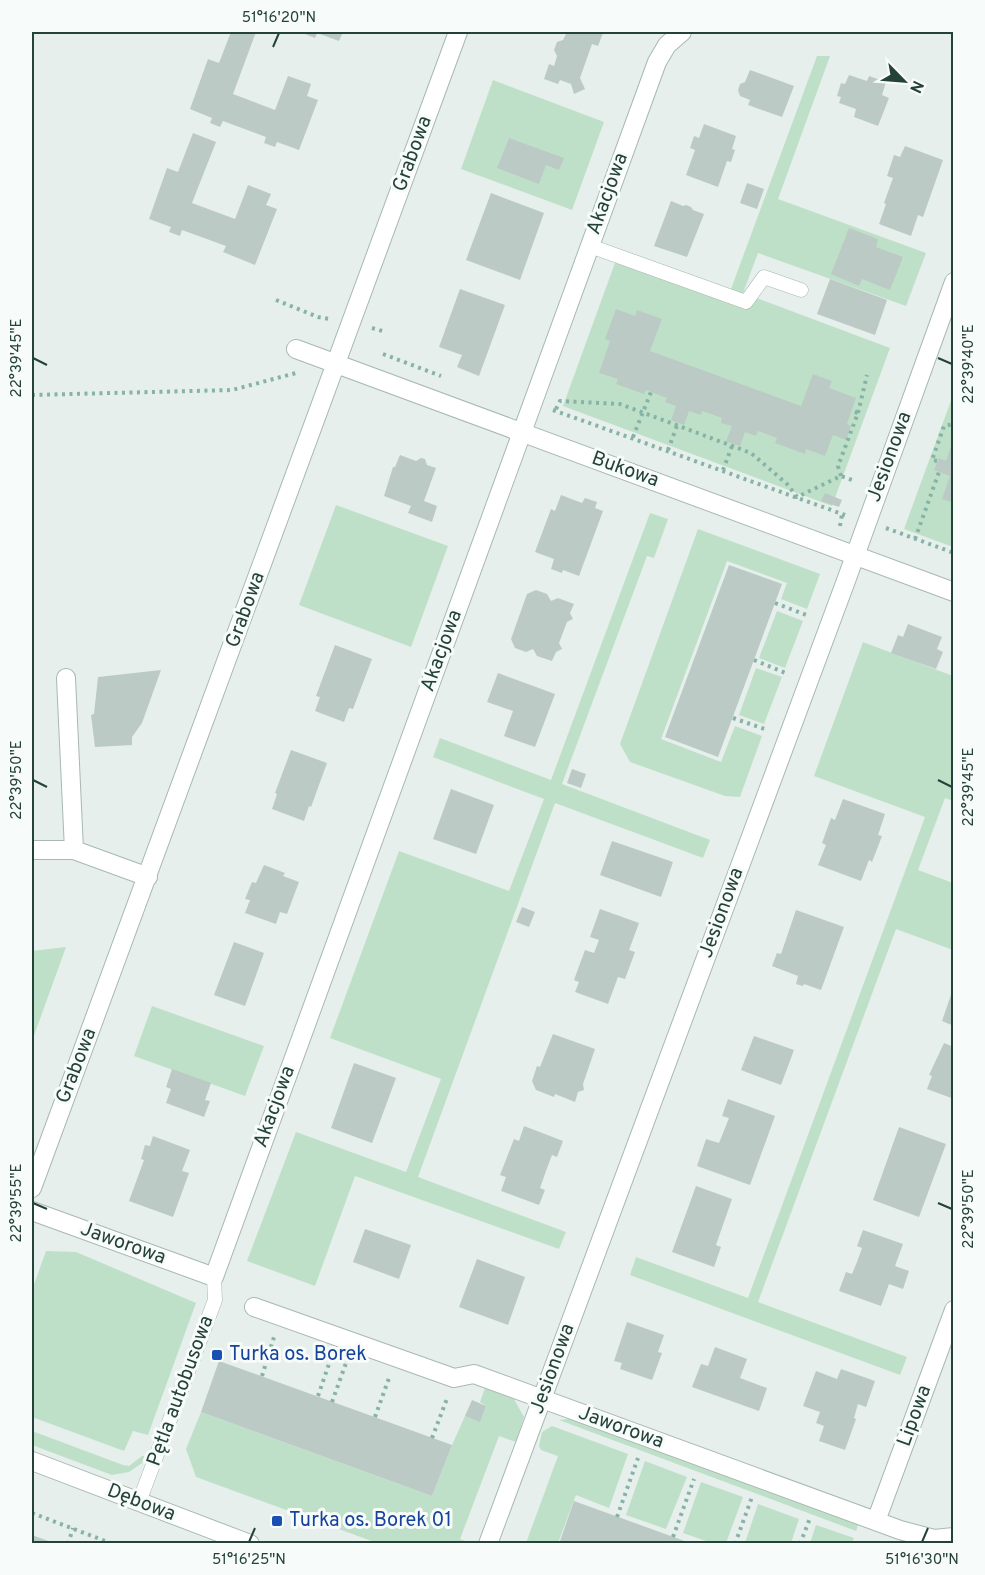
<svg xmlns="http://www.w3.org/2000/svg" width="985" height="1575" viewBox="0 0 985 1575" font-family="Overpass,sans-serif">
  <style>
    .green { fill: #bfe0c8 }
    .building { fill: #bbcac4 }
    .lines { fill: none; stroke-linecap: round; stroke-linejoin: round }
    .service-casing { stroke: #a8b8b2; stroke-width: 15 }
    .minor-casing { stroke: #a8b8b2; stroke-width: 20 }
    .path { stroke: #86b3a5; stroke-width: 4; stroke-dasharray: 3 4.5; stroke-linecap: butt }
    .service { stroke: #fff; stroke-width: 14 }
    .minor { stroke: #fff; stroke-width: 18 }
    .ticks { fill: none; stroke: #24423a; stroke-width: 2 }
    .transit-dot { fill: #1a4fb4; stroke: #f7fbf9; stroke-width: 2 }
    .labels { text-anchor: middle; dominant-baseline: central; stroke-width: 6; stroke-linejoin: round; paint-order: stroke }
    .street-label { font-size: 20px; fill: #24423a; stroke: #f7fbf9 }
    .transit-label { font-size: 20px; fill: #164399; stroke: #f7fbf9; text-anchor: start }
    .neatline { fill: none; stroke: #24423a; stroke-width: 2 }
    .ticks-label { font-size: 15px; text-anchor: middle; fill: #24423a }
  </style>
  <rect width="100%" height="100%" fill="#e6efeb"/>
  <path class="green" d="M817,56H830L778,199L926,253L906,306L758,253L743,293L890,348L832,506L563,406L620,249L731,289Z
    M493,80L604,122L572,210L461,169Z
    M953,395V547L904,529Z
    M336,505L448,546L411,647L299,605Z
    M650,513L668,519L654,558L647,556L562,784L710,840L703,858L555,803L418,1177L566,1232L559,1249L355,1176L315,1286L247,1261L296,1132L406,1172L441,1079L330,1038L399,851L509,891L544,799L433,757L440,738L551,780Z
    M698,529L820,574L807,609L781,599L787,583L727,561L661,739L721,762L735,726L762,736L740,797L725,796L630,762L620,744Z
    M777,611L803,621L785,668L759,658Z
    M863,642L953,676V801L945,798L918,870L953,883V950L896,929L758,1302L907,1357L900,1375L630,1275L636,1257L748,1298L925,817L814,776Z
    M756,668L782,677L764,724L739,715Z
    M66,947L32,1041V951Z
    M152,1006L264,1046L245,1096L134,1056Z
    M46,1251L76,1252L196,1303L148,1435L133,1431L124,1451L32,1417V1290Z
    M485,1388L514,1399L524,1417L516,1442L499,1436L460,1539L470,1543H377L196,1477L186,1449L201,1412L432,1496L452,1445L465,1416L480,1421L486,1406L480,1402Z
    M576,1418L858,1525L856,1531L559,1420Z
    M552,1426L628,1454L609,1508L576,1495L558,1543H526L558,1456L541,1450L539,1446L542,1432Z
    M32,1431L123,1465L129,1466L142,1456H145L142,1463L129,1472L112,1475L32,1445Z
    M645,1461L687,1477L666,1529L626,1515Z
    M701,1482L743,1497L726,1543H712L683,1533Z
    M758,1504L799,1519L791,1543H745Z
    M816,1525L854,1538L852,1543H810Z"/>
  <path class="building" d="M231,32H256L233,94L275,110L288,76L311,84L307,96L318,100L299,150L277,142L275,147L264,143L266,137L223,121L220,127L210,123L212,118L190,109L208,59L219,63Z
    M305,32H343L339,41L317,33L315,38L305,34Z
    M559,32L603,33L598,46L592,44L580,78L585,89L574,94L571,84L560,80L558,84L544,79L549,64L554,66L557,56L554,50L557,42L563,40L566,34Z
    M750,70L794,86L782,117L748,105L750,100L740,96L738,90L740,84L745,82Z
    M849,75L867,81L869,76L886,82L882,95L889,98L878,126L854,117L856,109L839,103L841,97L837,96L841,83L845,84Z
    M704,124L736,136L732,149L735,150L731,162L727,161L718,187L686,175L695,150L690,148L694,136L699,138Z
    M193,133L216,142L192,203L235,219L248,185L271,194L266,205L277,209L255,265L223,252L226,246L182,230L180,236L169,232L171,227L149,219L167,168L178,172Z
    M509,138L564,158L559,170L546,165L539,184L497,168Z
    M905,146L943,160L923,217L918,215L911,236L879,224L886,204L884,203L893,178L887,176L894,155L900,157Z
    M747,183L764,189L757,209L740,203Z
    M491,193L544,213L520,280L466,260Z
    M671,201L683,206L686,205L691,207L693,210L704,214L687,257L654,246Z
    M849,228L878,239L876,247L903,257L890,290L862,279L859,286L831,274Z
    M830,279L887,300L875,335L817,314Z
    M460,289L505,305L479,376L457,367L462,355L439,347Z
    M616,309L635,316L637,310L662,319L650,351L801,406L813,374L832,381L829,388L856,398L847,424L851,426L846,440L833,435L825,456L806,449L805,454L775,443L777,438L758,431L756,436L745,432L740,446L733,444L726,441L732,426L721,423L722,418L702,411L701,415L689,411L684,425L671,420L676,406L665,402L667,398L646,390L644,394L616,384L618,379L599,373L610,341L605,339Z
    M953,440H954V503L942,499L950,476L934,470L939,458L946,461Z
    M400,455L416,461L421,458L425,459L427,465L436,468L424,501L437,506L432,522L408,513L411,506L384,496L393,467H395Z
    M825,493L842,500L839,507L821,501Z
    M561,495L582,503L585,498L597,502L595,508L603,511L579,576L563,570L562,573L551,569L554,559L535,552L551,509L555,511Z
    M729,565L782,584L718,757L665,737Z
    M536,590L547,594L551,601L558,598L574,604L570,613L573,619L567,622L559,643L562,649L556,652L552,661L537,656L533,649L526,652L515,648L511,639L527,594Z
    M908,624L942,637L937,649L943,652L936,669L891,653L898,635L903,637Z
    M335,645L372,659L353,709L349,708L344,722L315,711L320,697L316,696Z
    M161,670L142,723L132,737V745L95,747L91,715L94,714L98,677Z
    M498,673L555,694L535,747L504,736L513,711L487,702Z
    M291,750L327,763L311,807L309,806L304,821L272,809L277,794L275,793Z
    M572,769L586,774L581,788L567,783Z
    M451,789L494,805L476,854L433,839Z
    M843,799L885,814L878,835L882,836L872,862L869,860L861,881L818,865L826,845L822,843L831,818L835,820Z
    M612,841L673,862L661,897L600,875Z
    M264,865L285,873L283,876L299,882L287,914L280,912L276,924L245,913L250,900L245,899L252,882L256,883Z
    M522,907L535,912L529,927L516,922Z
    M600,909L639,923L629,950L635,952L625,979L618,977L608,1004L575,992L579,982L574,980L585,950L594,953L599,940L590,937Z
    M796,910L844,927L821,990L804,984L803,986L796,984L798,976L772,966L777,953L781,954Z
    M234,942L264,953L245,1006L214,995Z
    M953,989H954V1026L942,1021Z
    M553,1034L595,1049L583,1084L584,1090L578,1092L575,1102L555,1094L554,1097L536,1090L532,1081L537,1066L540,1067Z
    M754,1036L794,1050L781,1085L741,1070Z
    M944,1043L954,1047V1099L927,1089L932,1076L929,1075Z
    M354,1063L396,1078L372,1143L331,1128Z
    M172,1069L211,1083L205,1100L210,1101L204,1117L166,1103L171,1089L166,1087Z
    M728,1099L775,1116L750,1185L697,1166L706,1139L719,1143L729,1118L722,1116Z
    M524,1126L563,1141L557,1157L552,1155L546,1171L540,1188L545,1190L539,1205L501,1191L506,1177L500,1175L514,1139L519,1141Z
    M899,1127L946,1144L919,1217L873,1200Z
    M153,1136L190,1150L182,1171L189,1173L173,1217L129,1201L144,1160L141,1159L145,1145L150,1146Z
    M696,1186L732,1199L716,1245L721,1247L714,1267L672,1252Z
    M365,1229L411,1245L399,1279L353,1262Z
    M863,1230L903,1244L895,1266L909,1271L903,1289L889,1284L881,1306L839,1291L846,1272L852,1274L857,1262L862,1248L857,1246Z
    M477,1259L525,1277L508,1325L459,1307Z
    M627,1322L664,1335L658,1352L662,1353L652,1380L620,1369L622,1363L614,1361Z
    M715,1347L747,1359L740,1378L767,1388L759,1411L692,1387L701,1364L708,1366Z
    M219,1361L452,1445L432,1496L201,1412Z
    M841,1369L875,1381L866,1407L858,1404L854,1418L856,1419L845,1450L819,1441L824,1426L816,1423L820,1412L803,1406L816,1371L837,1379Z
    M472,1400L486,1406L480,1422L465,1416Z
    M574,1501L690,1543V1544H559Z
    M32,1535L54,1543V1544H32Z"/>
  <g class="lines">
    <g class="service-casing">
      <path id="service" d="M590,246L746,302L764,277L801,290
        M139,1502L215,1300L214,1277"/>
    </g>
    <g class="minor-casing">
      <path id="minor" d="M296,349L954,592
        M66,678L74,850
        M32,850H74L148,877
        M32,1188L458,32
        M32,1211L214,1277L657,62L667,45L682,32
        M254,1307L454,1378L474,1374L900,1530L934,1539L954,1537
        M32,1461L250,1544
        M876,1521L954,1310
        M488,1544L847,578L954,282"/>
    </g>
    <path class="path" d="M276,300L318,317L330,319
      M372,328L386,332
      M383,354L441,376
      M32,395L232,390L296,373
      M556,409L560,401L620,404L751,453L787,484L797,497L841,476L855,481
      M553,410L845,515
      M858,413L867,375
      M633,437L651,392
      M668,450L678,423
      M937,461L932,460L944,426L954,424
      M723,470L732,446
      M841,476L838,466L858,413L852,411
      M840,526L842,514
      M886,528L954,553
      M915,539L939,472
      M775,603L809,616
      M754,660L788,674
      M733,718L767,730
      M262,1376L274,1337
      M318,1396L331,1358
      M332,1402L346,1363
      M375,1417L389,1378
      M432,1438L448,1396
      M32,1513L113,1544
      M617,1517L638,1458
      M673,1537L694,1479
      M68,1544L73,1528
      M735,1544L752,1497
      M800,1544L810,1518"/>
    <use href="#service" class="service"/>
    <use href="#minor" class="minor"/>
  </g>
  <path class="ticks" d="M273,47L279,33M33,358L47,365M938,358L952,364M33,780L47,787M938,780L952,787M33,1203L47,1209M938,1203L952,1209M249,1542L255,1528M922,1542L928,1528"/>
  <g class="transit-dot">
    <rect x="211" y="1349" width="12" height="12" rx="3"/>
    <rect x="271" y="1515" width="12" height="12" rx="3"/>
  </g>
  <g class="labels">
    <g class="street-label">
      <text transform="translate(413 154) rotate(-70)">Grabowa</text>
      <text transform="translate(608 194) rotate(-70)">Akacjowa</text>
      <text transform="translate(890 457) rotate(-70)">Jesionowa</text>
      <text transform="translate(625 470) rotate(20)">Bukowa</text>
      <text transform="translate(246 610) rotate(-70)">Grabowa</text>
      <text transform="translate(442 651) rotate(-70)">Akacjowa</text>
      <text transform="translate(722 913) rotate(-70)">Jesionowa</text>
      <text transform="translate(77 1066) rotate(-69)">Grabowa</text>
      <text transform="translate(275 1107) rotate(-70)">Akacjowa</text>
      <text transform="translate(123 1244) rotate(20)">Jaworowa</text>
      <text transform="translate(553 1369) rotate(-70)">Jesionowa</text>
      <text transform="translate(181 1391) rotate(-70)">Pętla autobusowa</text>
      <text transform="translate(915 1416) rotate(-70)">Lipowa</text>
      <text transform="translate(621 1428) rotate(20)">Jaworowa</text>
      <text transform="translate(141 1503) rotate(21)">Dębowa</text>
    </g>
    <g class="transit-label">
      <text x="229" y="1355">Turka os. Borek</text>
      <text x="289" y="1521">Turka os. Borek 01</text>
    </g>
  </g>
  <rect width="985" height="1575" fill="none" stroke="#f7fbf9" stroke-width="66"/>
  <g transform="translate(904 81) rotate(115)" stroke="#f7fbf9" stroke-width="4.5" paint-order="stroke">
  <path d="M0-4.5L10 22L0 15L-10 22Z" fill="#24423a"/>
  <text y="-9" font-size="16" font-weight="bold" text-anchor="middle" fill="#24423a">N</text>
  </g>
  <rect x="33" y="33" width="919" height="1509" class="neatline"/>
  <g class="ticks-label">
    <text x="279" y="22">51°16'20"N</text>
    <text transform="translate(16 358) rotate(-90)" y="5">22°39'45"E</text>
    <text transform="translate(968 364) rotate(-90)" y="5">22°39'40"E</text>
    <text transform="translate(16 780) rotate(-90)" y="5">22°39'50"E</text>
    <text transform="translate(968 787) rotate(-90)" y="5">22°39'45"E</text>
    <text transform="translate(16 1203) rotate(-90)" y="5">22°39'55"E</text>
    <text transform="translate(968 1209) rotate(-90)" y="5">22°39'50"E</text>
    <text x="249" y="1564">51°16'25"N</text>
    <text x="922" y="1564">51°16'30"N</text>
  </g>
</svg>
